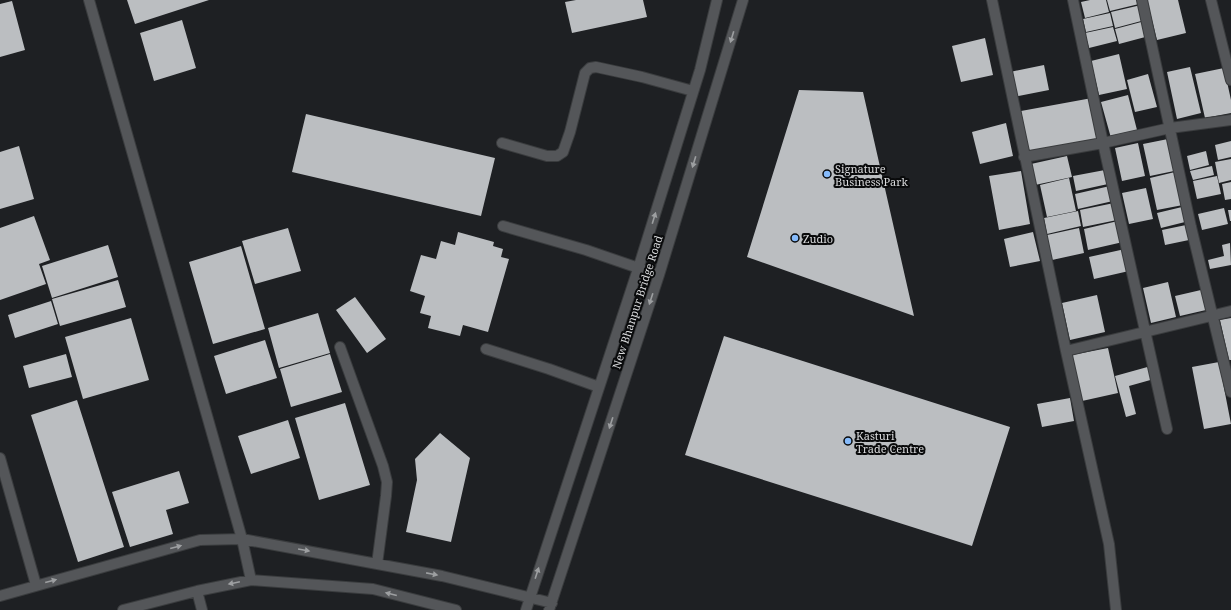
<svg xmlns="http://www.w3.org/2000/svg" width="1231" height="610" viewBox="0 0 1231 610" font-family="'Noto Serif',serif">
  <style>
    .building { fill: #bbbec1 }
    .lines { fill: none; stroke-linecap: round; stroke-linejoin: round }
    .minor-casing { stroke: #3a3c3e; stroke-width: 12 }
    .minor { stroke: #545659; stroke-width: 10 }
    .oneway { fill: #9d9fa1 }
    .poi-dot { fill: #86bbfb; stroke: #090a0b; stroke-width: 1.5 }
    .labels { text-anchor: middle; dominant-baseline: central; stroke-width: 4; stroke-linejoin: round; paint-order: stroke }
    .poi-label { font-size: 11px; fill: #d9dadc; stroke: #090a0b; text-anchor: start }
    .street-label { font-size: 11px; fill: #d9dadc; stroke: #090a0b }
  </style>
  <rect width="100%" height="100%" fill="#1e2023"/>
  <path class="building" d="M127,0H209L135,24Z
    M576,0H643L647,17L572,33L565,2Z
    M1090,0H1106L1109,12L1085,18L1081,2Z
    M1107,0H1138L1139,4L1110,11Z
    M1147,0H1178L1186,33L1157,40Z
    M12,1L25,50L0,57V4Z
    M1141,5L1145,20L1115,28L1111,12Z
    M1110,13L1113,26L1086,32L1083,19Z
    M182,20L196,68L154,81L140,33Z
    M1145,21L1149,36L1119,44L1115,29Z
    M1113,27L1117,41L1089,48L1085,33Z
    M985,38L993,75L961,82L952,46Z
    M1119,54L1127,89L1099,95L1091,61Z
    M1044,65L1049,90L1014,97L1010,72Z
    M1190,67L1201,113L1177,119L1167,72Z
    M1224,68L1231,100V113L1205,118L1195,74Z
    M1148,74L1157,107L1135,112L1127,80Z
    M799,90L863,92L914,316L747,257Z
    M1128,95L1137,130L1111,138L1101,102Z
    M1092,98L1100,139L1029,152L1021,111Z
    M306,114L495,158L481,216L292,172Z
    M1006,123L1013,156L980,164L972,132Z
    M1168,139L1174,171L1150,176L1143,144Z
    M1231,141V157L1218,160L1215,145Z
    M1138,143L1145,176L1122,181L1115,148Z
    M19,146L34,199L0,209V152Z
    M1206,151L1209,165L1190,170L1187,156Z
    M1067,156L1072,177L1035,185L1031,164Z
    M1231,159V180L1219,183L1215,162Z
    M1212,166L1214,175L1193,180L1190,171Z
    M1105,170L1108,184L1076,191L1073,176Z
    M1021,171L1030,224L999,230L989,176Z
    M1175,172L1183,205L1157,210L1150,178Z
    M1217,176L1221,194L1197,199L1193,181Z
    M1069,178L1076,211L1047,217L1040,185Z
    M1231,182V199L1225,200L1222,184Z
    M1110,186L1113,201L1078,209L1075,194Z
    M1146,188L1153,219L1129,224L1122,193Z
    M1114,203L1117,220L1083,227L1080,210Z
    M1182,207L1185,222L1161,228L1157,213Z
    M1224,208L1228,224L1202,230L1198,214Z
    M1228,210H1231V221H1230Z
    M1078,211L1081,226L1047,234L1044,218Z
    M34,216L50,260L39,264L46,284L0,300V228Z
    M1118,221L1123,242L1088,250L1084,229Z
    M1186,225L1189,240L1165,245L1162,230Z
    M288,228L301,271L255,284L242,241Z
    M1079,228L1084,253L1052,260L1047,235Z
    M458,232L494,242L493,246L503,249L501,257L509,259L488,332L463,325L460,336L428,328L431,316L420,313L425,296L410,291L421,255L436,259L441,241L455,245Z
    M1033,232L1040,261L1010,267L1004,239Z
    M1230,243L1231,265L1210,269L1208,260L1224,256L1222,245Z
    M108,245L118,277L52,298L42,266Z
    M241,246L265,329L213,344L189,262Z
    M1125,249L1129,271L1094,279L1089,257Z
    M118,280L126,307L60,326L52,299Z
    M1168,282L1176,317L1151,323L1143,288Z
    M1201,290L1206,310L1180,316L1175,296Z
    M1097,295L1105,332L1070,340L1062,303Z
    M355,297L386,339L367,353L336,310Z
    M51,301L58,324L15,338L8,315Z
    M318,313L330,353L279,368L268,328Z
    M131,318L149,380L83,399L65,337Z
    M1231,318V360H1229L1220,320Z
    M724,336L1010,427L972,546L685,455Z
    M265,340L277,378L226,394L214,356Z
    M1108,348L1118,393L1082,401L1072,355Z
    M66,354L72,377L29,388L23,366Z
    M330,354L342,392L291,407L280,369Z
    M1219,362L1231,424L1204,429L1192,367Z
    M1151,366L1154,379L1129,386L1136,414L1126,417L1115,376Z
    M1070,398L1074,421L1042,427L1037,404Z
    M77,400L124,547L78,562L31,415Z
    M345,403L370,485L319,500L295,418Z
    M288,420L300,458L251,474L238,436Z
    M440,433L470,458L451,542L406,532L417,480L415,459Z
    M179,471L189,503L166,510L173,534L130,547L112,492Z"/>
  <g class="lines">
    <g class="minor-casing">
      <path id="minor" d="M89,0L242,539L251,580
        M992,0L1066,351L1109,544L1116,610
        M1073,0L1103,143L1167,429
        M1142,0L1191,227L1231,392
        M1211,0L1231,80
        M502,143L547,156H557L563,152L570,132L585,73L590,68L596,67L642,77L693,91
        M1024,157L1103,143L1170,128L1231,120
        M503,226L586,250L659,275
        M340,347L383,466L387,482L386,496L377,564
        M486,349L549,369L599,387
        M1066,351L1231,311
        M0,458L36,585
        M197,591L202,610
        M0,596L200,540L242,539L442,576L552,603
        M123,610L197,591L251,580L373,589L456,610
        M526,610L638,269L700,70L717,0
        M549,610L659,275L743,0"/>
    </g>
    <use href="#minor" class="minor"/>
  </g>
  <defs><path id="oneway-solid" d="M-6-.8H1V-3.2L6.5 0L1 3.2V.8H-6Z"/></defs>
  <g class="oneway">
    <use href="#oneway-solid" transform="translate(732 37) rotate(107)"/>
    <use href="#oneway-solid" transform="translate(694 162) rotate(107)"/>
    <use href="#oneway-solid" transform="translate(654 218) rotate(-73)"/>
    <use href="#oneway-solid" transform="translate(651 299) rotate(108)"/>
    <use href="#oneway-solid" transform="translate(611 423) rotate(108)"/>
    <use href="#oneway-solid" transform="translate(176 547) rotate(-15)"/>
    <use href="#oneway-solid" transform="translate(304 550) rotate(10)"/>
    <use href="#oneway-solid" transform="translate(537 573) rotate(-72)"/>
    <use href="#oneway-solid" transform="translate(432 574) rotate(11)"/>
    <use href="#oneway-solid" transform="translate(51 581) rotate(-15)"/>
    <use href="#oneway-solid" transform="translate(234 583) rotate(168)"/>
    <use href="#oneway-solid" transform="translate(391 594) rotate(-166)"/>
  </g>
  <g class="poi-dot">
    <circle cx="827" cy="174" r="4"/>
    <circle cx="795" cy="238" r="4"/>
    <circle cx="848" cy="441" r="4"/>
  </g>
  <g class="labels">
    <g class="poi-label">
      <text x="835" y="168">Signature<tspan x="835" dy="13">Business Park</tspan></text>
      <text x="803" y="238">Zudio</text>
      <text x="856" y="435">Kasturi<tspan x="856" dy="13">Trade Centre</tspan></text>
    </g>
    <g class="street-label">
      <text transform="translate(637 302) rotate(-72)">New Bhanpur Bridge Road</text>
    </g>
  </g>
</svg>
